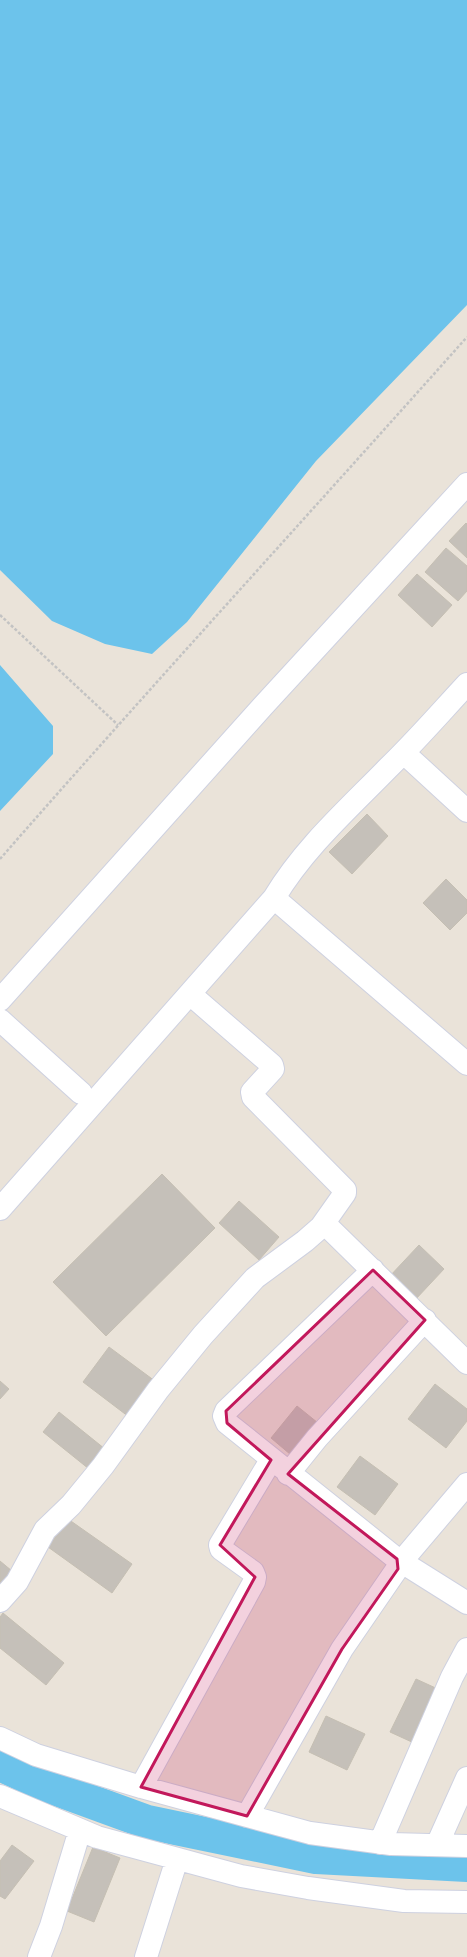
<svg xmlns="http://www.w3.org/2000/svg" width="467" height="1957" viewBox="0 0 467 1957" font-family="'Public Sans',sans-serif">
  <style>
    .water { fill: #6cc3eb }
    .lines { fill: none; stroke-linecap: round; stroke-linejoin: round }
    .canal { stroke: #6cc3eb; stroke-width: 34 }
    .building { fill: #c5c0b9; stroke: #c5bfb3 }
    .street-casing { stroke: #ced1e0; stroke-width: 24 }
    .path { stroke: #c3c3c3; stroke-width: 2.5; stroke-dasharray: 3 2; stroke-linecap: butt }
    .street { stroke: #fff; stroke-width: 22 }
    .marked { fill: #c2185b; fill-opacity: 0.2; stroke: #c2185b; stroke-width: 3; stroke-linejoin: round }
  </style>
  <rect width="100%" height="100%" fill="#eae3d9"/>
  <path class="water" d="M0,0H467V305L316,461L187,622L152,654L105,644L52,621L0,570Z
    M0,665L53,726V754L0,811Z"/>
  <g class="lines">
    <path class="canal" d="M0,1764L43,1784L147,1822L316,1857L467,1865"/>
  </g>
  <path class="building" d="M466,523L467,524V558L449,541Z
    M446,548L467,566V591L458,601L425,572Z
    M417,574L452,605L432,627L398,595Z
    M367,814L388,836L352,874L329,852Z
    M446,879L467,900V913L450,930L423,903Z
    M162,1174L215,1228L106,1336L53,1282Z
    M239,1201L279,1237L259,1260L219,1223Z
    M419,1245L444,1269L415,1300L389,1277Z
    M109,1347L159,1384L133,1420L83,1382Z
    M0,1381L9,1389L0,1399Z
    M435,1384L467,1409V1421L446,1448L408,1419Z
    M297,1406L323,1427L297,1460L271,1438Z
    M59,1412L110,1453L94,1473L43,1432Z
    M360,1456L398,1484L375,1515L337,1487Z
    M68,1519L132,1564L112,1593L48,1547Z
    M0,1561L18,1576L0,1596Z
    M3,1613L64,1663L46,1685L0,1648V1617Z
    M416,1679L440,1690L414,1743L390,1732Z
    M326,1716L365,1734L347,1770L309,1752Z
    M12,1845L34,1861L5,1899L0,1896V1861Z
    M93,1847L120,1858L94,1922L67,1911Z"/>
  <g class="lines">
    <g class="street-casing">
      <path id="street" d="M404,753L467,811
        M274,898L467,1064
        M0,1000L263,706L467,484
        M0,1020L81,1093
        M0,1209L274,898C304,848 348,809 388,768C416,741 441,712 467,684
        M324,1223L467,1363
        M288,1474L317,1438L425,1320
        M397,1559L467,1603
        M401,1562L467,1484
        M0,1601L17,1582L45,1530L71,1505L103,1466L158,1390L203,1335L255,1278L305,1241L321,1227L345,1193V1190L253,1097L252,1092L273,1069L272,1065L190,994
        M0,1738L36,1755L141,1787L310,1833L391,1844L467,1846
        M141,1787L254,1582L255,1577L253,1572L221,1549L220,1545L271,1460
        M0,1796L97,1837L241,1876L308,1888L404,1901L467,1902
        M247,1816L342,1649L399,1566L397,1559L227,1423L224,1416L226,1411L373,1270
        M380,1843L452,1677L467,1649
        M437,1845L467,1778
        M39,1957L51,1926L80,1830
        M146,1957L177,1859"/>
    </g>
    <path class="path" d="M0,615L118,725
      M0,859C154,683 312,511 467,337"/>
    <use href="#street" class="street"/>
  </g>
  <path class="marked" d="M373,1270L425,1320L288,1474L397,1559L398,1569L342,1649L247,1816L141,1787L255,1577L220,1545L271,1460L227,1423L226,1411Z"/>
</svg>
